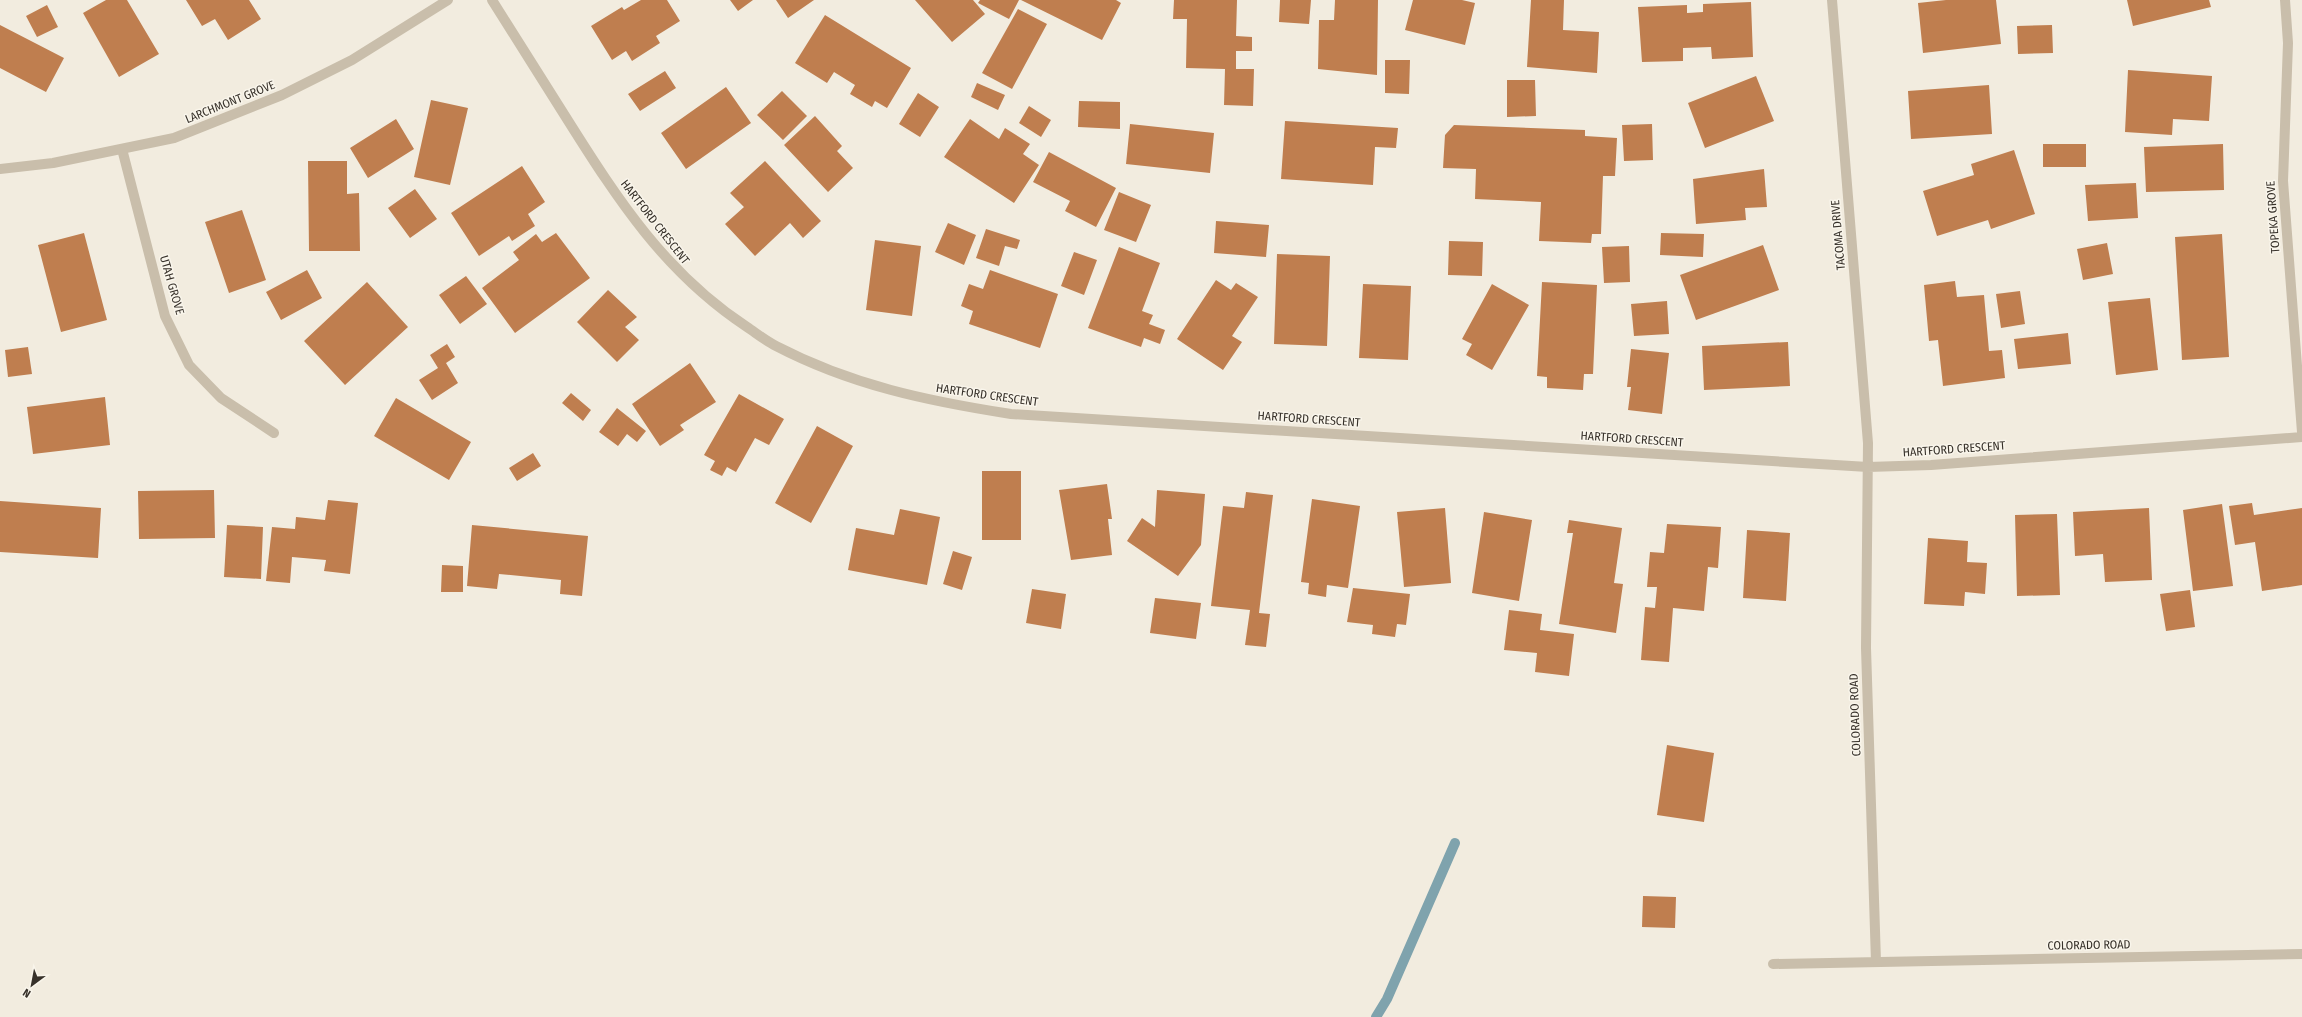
<svg xmlns="http://www.w3.org/2000/svg" width="2302" height="1017" viewBox="0 0 2302 1017" font-family="'Fira Sans Condensed',sans-serif">
  <style>
    .lines { fill: none; stroke-linecap: round; stroke-linejoin: round }
    .stream { stroke: #7fa3ad; stroke-width: 10 }
    .building { fill: #bf7e4f }
    .minor { stroke: #c9beab; stroke-width: 10 }
    .labels { text-anchor: middle; dominant-baseline: central; stroke-width: 3; stroke-linejoin: round; paint-order: stroke }
    .street-label { font-size: 12px; fill: #37312a; stroke: #f9f5eb }
  </style>
  <rect width="100%" height="100%" fill="#f2ecdf"/>
  <g class="lines">
    <path class="stream" d="M1376,1017L1387,999L1455,843"/>
  </g>
  <path class="building" d="M106,0H127L159,54L119,77L83,13Z
    M186,0H249L261,19L228,40L215,19L202,26Z
    M641,0H667L680,21L656,36L660,43L632,61L626,51L612,60L591,26L622,7L624,10Z
    M730,0H753L738,11Z
    M776,0H814L788,18Z
    M915,0H973L985,14L952,42Z
    M980,0H1019L1009,19L978,3Z
    M1021,0H1116L1121,3L1102,40Z
    M1174,0H1237L1236,36L1252,37V51H1236V69H1254L1253,106L1224,105L1225,69L1186,68L1187,19H1173Z
    M1280,0H1311L1309,24L1279,22Z
    M1335,0H1378L1377,75L1318,69L1319,20H1334Z
    M1413,0H1462L1475,3L1465,45L1405,30Z
    M1531,0H1564L1563,30L1599,32L1597,73L1527,67Z
    M1946,0H1996L2001,44L1923,53L1918,3Z
    M2127,0H2209L2211,7L2133,26Z
    M1751,2L1753,57L1712,59L1711,47L1683,48V61L1642,62L1638,7L1687,5V13L1703,12V4Z
    M47,5L58,27L37,37L26,16Z
    M1018,9L1047,24L1012,89L982,73Z
    M825,15L911,68L887,108L875,101L872,107L850,94L855,85L834,72L827,83L795,63Z
    M0,25L64,58L46,92L0,68Z
    M2052,25L2053,53L2018,54L2017,26Z
    M1385,60H1410L1409,94L1385,93Z
    M2128,70L2212,76L2209,121L2173,119L2172,135L2125,132Z
    M665,71L676,88L640,111L628,94Z
    M1756,76L1774,121L1705,148L1688,103Z
    M1507,80H1535L1536,116L1507,117Z
    M977,83L1005,95L998,110L971,97Z
    M1989,85L1992,134L1911,139L1908,91Z
    M726,87L751,123L686,169L661,133Z
    M782,91L807,116L783,140L757,115Z
    M918,93L939,107L920,137L899,124Z
    M431,100L468,108L450,185L414,177Z
    M1079,101L1120,102V129L1078,127Z
    M1029,106L1051,120L1041,137L1019,123Z
    M815,116L842,146L837,151L853,168L828,192L784,145Z
    M396,119L414,149L368,178L350,148Z
    M970,119L999,139L1005,128L1030,144L1023,154L1039,165L1014,203L944,157Z
    M1285,121L1398,128L1396,148L1375,147L1373,185L1281,179Z
    M1130,124L1214,133L1210,173L1126,164Z
    M1652,124L1653,160L1624,161L1622,125Z
    M1454,125L1585,130V136L1617,138L1615,176H1603L1601,234H1592L1591,243L1539,241L1541,202L1475,199L1476,169L1443,168L1445,135Z
    M2043,144H2086V167H2043Z
    M2223,144L2224,190L2146,192L2144,147Z
    M2014,150L2035,214L1991,229L1988,220L1937,236L1923,191L1974,175L1971,164Z
    M1049,152L1116,188L1096,227L1065,211L1070,201L1033,182Z
    M308,161H347V194L359,193L360,251H309Z
    M765,161L821,221L803,238L790,223L755,256L725,224L744,207L730,193Z
    M522,166L545,202L528,214L535,226L512,241L509,236L479,256L451,213Z
    M1764,169L1767,207L1745,208L1746,220L1696,224L1693,179Z
    M2136,183L2138,218L2088,221L2085,185Z
    M415,189L437,219L410,238L388,208Z
    M1119,192L1151,205L1136,242L1104,230Z
    M242,210L266,280L229,293L205,222Z
    M1216,221L1269,225L1266,257L1214,253Z
    M948,223L976,235L964,265L935,252Z
    M986,229L1020,240L1017,249L1005,246L999,266L976,258Z
    M84,233L107,320L61,332L38,245Z
    M556,233L590,278L515,333L482,288L519,260L513,252L536,234L542,242Z
    M1661,233L1704,234L1703,257L1660,255Z
    M2222,234L2229,357L2182,360L2175,237Z
    M875,240L921,246L912,316L866,310Z
    M1449,241L1483,242L1482,276L1448,275Z
    M2107,243L2113,274L2083,280L2077,249Z
    M1763,245L1779,290L1696,320L1680,275Z
    M1629,246L1630,282L1604,283L1602,247Z
    M1119,247L1160,263L1142,311L1153,315L1149,324L1165,330L1160,344L1144,338L1141,347L1088,328Z
    M1074,252L1097,260L1084,295L1061,286Z
    M1277,254L1330,256L1327,346L1274,344Z
    M307,270L322,298L281,320L266,292Z
    M990,270L1058,294L1040,348L969,324L973,311L961,306L969,284L983,289Z
    M466,276L487,304L460,324L439,295Z
    M1216,280L1231,290L1236,283L1258,297L1232,336L1242,342L1223,370L1177,339Z
    M1955,281L1957,297L1984,295L1989,351L2002,350L2005,378L1943,386L1938,340L1929,341L1924,285Z
    M367,282L408,327L345,385L304,341Z
    M1542,282L1597,285L1593,374H1584L1583,390L1547,388V377L1537,376Z
    M1363,284L1411,286L1408,360L1359,358Z
    M1492,284L1529,305L1492,370L1466,355L1472,344L1462,339Z
    M608,290L637,317L625,327L639,340L617,362L577,322Z
    M2020,291L2025,324L2001,328L1996,294Z
    M2150,298L2158,370L2116,375L2108,302Z
    M1667,301L1669,334L1634,336L1631,304Z
    M2068,333L2071,364L2018,369L2014,339Z
    M1788,342L1790,386L1704,390L1702,346Z
    M447,344L455,357L446,363L458,383L432,400L419,380L438,368L430,355Z
    M28,347L32,374L8,377L5,350Z
    M1631,349L1669,353L1662,414L1628,410L1631,387H1627Z
    M690,363L716,402L680,425L684,430L660,446L632,404Z
    M571,393L591,410L583,421L562,403Z
    M739,394L784,419L769,445L755,438L736,472L727,467L722,476L710,470L715,461L704,455Z
    M105,397L110,445L33,454L27,407Z
    M396,398L471,442L449,480L374,436Z
    M617,408L646,431L637,442L627,434L618,446L599,432Z
    M817,426L853,446L811,523L775,503Z
    M533,453L541,466L517,481L509,468Z
    M982,471H1021V540H982Z
    M1107,484L1112,519H1108L1112,555L1071,560L1059,490Z
    M214,490L215,538L139,539L138,491Z
    M1157,490L1205,494L1201,545L1178,576L1127,541L1142,518L1155,527Z
    M1246,492L1273,495L1259,613L1270,614L1266,647L1245,645L1250,610L1211,606L1223,506L1244,508Z
    M1312,499L1360,506L1348,588L1327,585L1326,597L1308,594L1309,583L1301,582Z
    M328,500L358,503L350,574L324,571L326,560L292,557L290,583L266,581L272,527L295,529L296,517L325,520Z
    M0,501L101,508L98,558L0,552Z
    M2252,503L2254,515L2302,508V585L2262,591L2255,542L2235,545L2229,506Z
    M2222,504L2233,586L2193,591L2183,510Z
    M1445,508L1451,583L1404,587L1397,512Z
    M2149,508L2152,580L2105,582L2103,554L2075,556L2073,512Z
    M900,509L940,517L927,585L848,570L856,528L894,535Z
    M1484,512L1532,520L1519,601L1472,593Z
    M2057,514L2060,595L2017,596L2015,515Z
    M1569,520L1622,528L1614,583L1623,584L1616,633L1559,624L1573,533H1567Z
    M1667,524L1721,527L1718,568L1708,567L1704,611L1673,608L1669,662L1641,660L1645,607L1655,608L1657,587H1647L1650,552L1664,553Z
    M227,525L263,527L261,579L224,577Z
    M472,525L588,536L582,596L560,594L561,580L499,574L497,589L467,586Z
    M1747,530L1790,533L1786,601L1743,598Z
    M1928,538L1968,541L1967,562L1987,563L1985,594L1965,592L1964,606L1924,604Z
    M953,551L972,557L962,590L943,584Z
    M442,565L463,566V592H441Z
    M1353,588L1410,594L1406,625L1397,624L1395,637L1372,634L1373,625L1347,622Z
    M1032,589L1066,594L1061,629L1026,623Z
    M2190,590L2195,627L2166,631L2160,594Z
    M1155,598L1201,603L1196,639L1150,633Z
    M1509,610L1542,614L1540,630L1574,634L1569,676L1535,672L1537,653L1504,650Z
    M1667,745L1714,753L1704,822L1657,815Z
    M1643,896L1676,897L1675,928L1642,927Z"/>
  <g class="lines">
    <path class="minor" d="M492,0C517,40 542,79 567,119C618,200 665,273 747,327C756,333 766,341 776,346C851,385 927,401 1011,414L1868,467L1931,465L2302,437
      M1832,0L1868,443L1866,648L1876,962
      M2285,0L2288,43L2283,181L2302,432
      M122,149L165,316L189,365L221,398L274,433
      M0,169L53,163L174,138L282,95L352,60L448,0
      M1773,964L2302,954"/>
  </g>
  <g class="labels">
    <g class="street-label">
      <text transform="translate(230 102) rotate(-22)">LARCHMONT GROVE</text>
      <text transform="translate(2273 217) rotate(-94)">TOPEKA GROVE</text>
      <text transform="translate(655 222) rotate(52)">HARTFORD CRESCENT</text>
      <text transform="translate(1838 235) rotate(-95)">TACOMA DRIVE</text>
      <text transform="translate(172 285) rotate(74)">UTAH GROVE</text>
      <text transform="translate(987 395) rotate(8)">HARTFORD CRESCENT</text>
      <text transform="translate(1309 419) rotate(4)">HARTFORD CRESCENT</text>
      <text transform="translate(1632 439) rotate(4)">HARTFORD CRESCENT</text>
      <text transform="translate(1954 449) rotate(-4)">HARTFORD CRESCENT</text>
      <text transform="translate(1855 715) rotate(-92)">COLORADO ROAD</text>
      <text transform="translate(2089 945) rotate(-1)">COLORADO ROAD</text>
    </g>
  </g>
  <g transform="translate(32 985) rotate(212)" stroke="#f9f5eb" stroke-width="3" paint-order="stroke">
  <path d="M0-3L7 15L0 10L-7 15Z" fill="#37312a"/>
  <text y="-6" font-size="11" font-weight="bold" text-anchor="middle" fill="#37312a">N</text>
  </g>
</svg>
